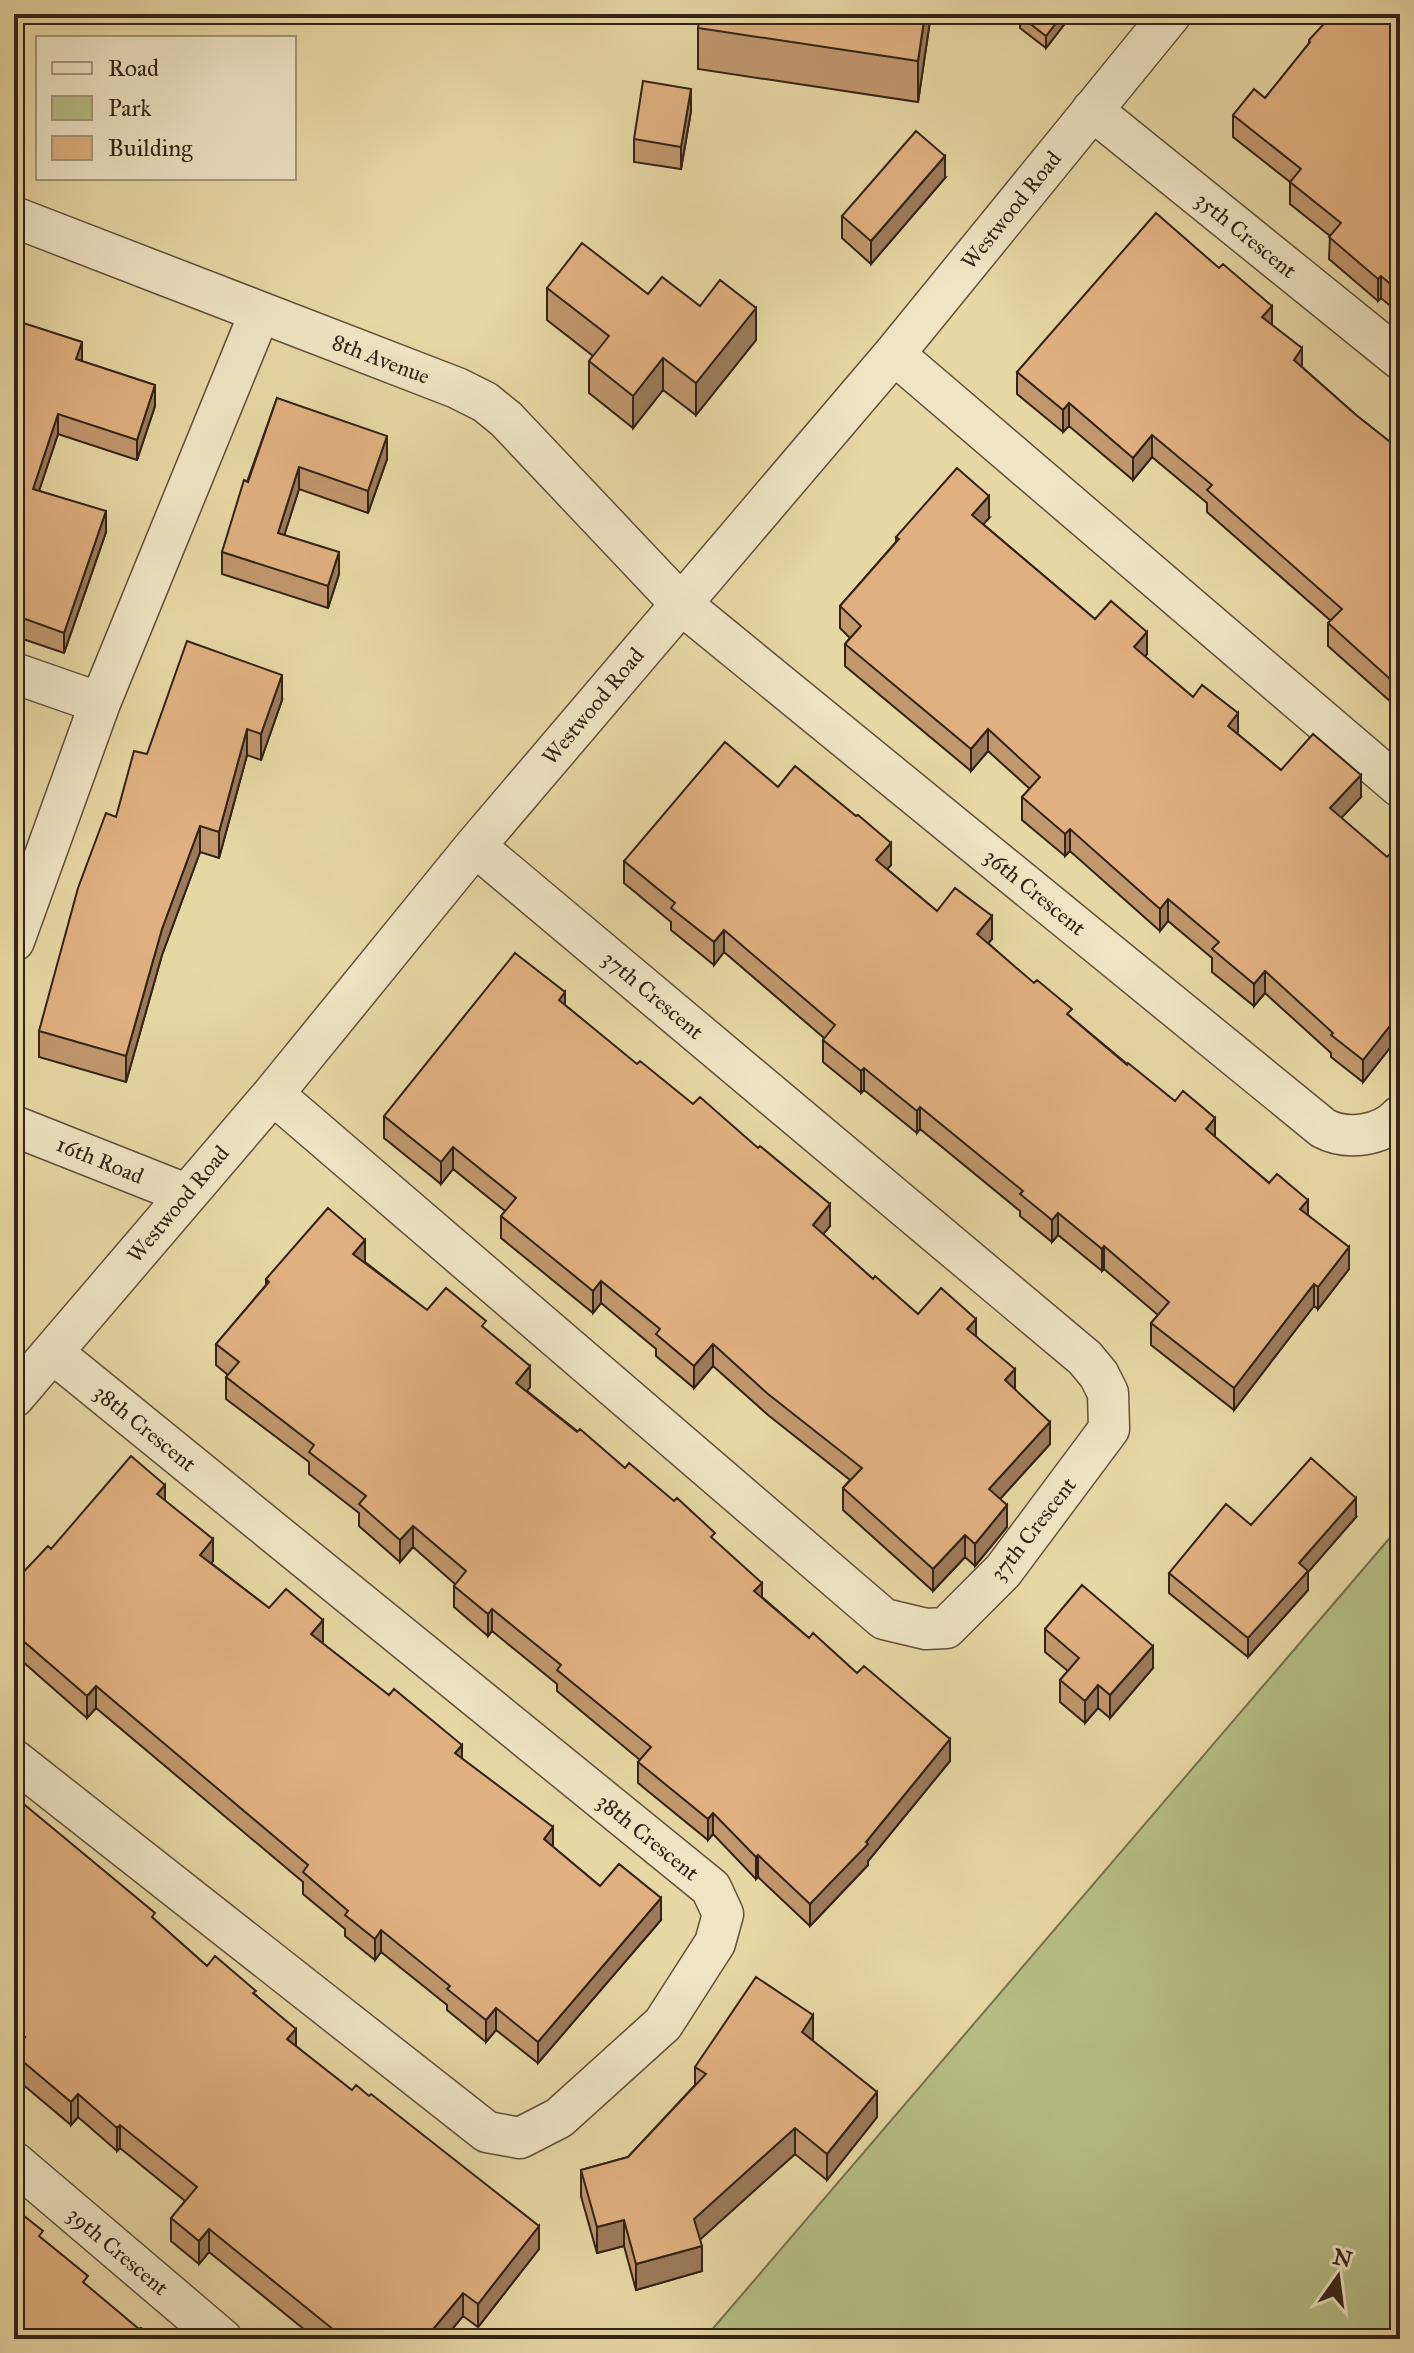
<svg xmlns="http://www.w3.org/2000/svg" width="1414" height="2353" viewBox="0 0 1414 2353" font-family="'IM FELL Great Primer',serif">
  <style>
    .green { fill: #b6be86; stroke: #74704e; stroke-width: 2 }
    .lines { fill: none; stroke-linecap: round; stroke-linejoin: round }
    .minor-casing { stroke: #60503a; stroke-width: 43 }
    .minor { stroke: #efe5c4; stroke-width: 40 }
    .wall { fill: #c1976e; stroke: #332317; stroke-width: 2 }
    .shaded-wall { fill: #9d7b5a; stroke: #332317; stroke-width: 2 }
    .building { fill: #e0b080; stroke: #332317; stroke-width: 2 }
    .labels { text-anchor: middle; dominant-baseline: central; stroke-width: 6; stroke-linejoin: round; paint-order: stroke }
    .street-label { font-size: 22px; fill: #332317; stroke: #efe5c4 }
  </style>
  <rect width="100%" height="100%" fill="#e7d7a4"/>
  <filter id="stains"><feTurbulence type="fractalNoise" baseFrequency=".0025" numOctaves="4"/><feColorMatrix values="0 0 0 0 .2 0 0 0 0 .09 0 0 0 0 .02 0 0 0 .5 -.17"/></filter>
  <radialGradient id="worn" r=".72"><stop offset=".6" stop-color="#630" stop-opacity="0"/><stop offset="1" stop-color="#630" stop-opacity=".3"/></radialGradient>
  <path class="green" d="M1400,1526V2339H704Z"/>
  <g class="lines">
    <g class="minor-casing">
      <path id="minor" d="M1092,110L1400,359
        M14,217L457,388L485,402L506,419L680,603L1323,1128C1347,1141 1382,1136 1400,1116
        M894,354L1400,787
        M14,673L100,703
        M14,941L100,703L260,312
        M273,1094L884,1619L926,1629L946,1628L1003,1571L1109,1429L1108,1393L1099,1375L1085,1358L475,846
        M14,1126L186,1194
        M14,1397L273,1094L475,846L894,354L1171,14
        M14,1760L487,2132L520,2138L559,2118L663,2024L715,1943L723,1914L711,1888L53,1353
        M14,2162L222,2339"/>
    </g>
    <use href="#minor" class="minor"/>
  </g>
  <path class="wall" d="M931,14L918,102L698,69V28Z
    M1070,14V17L1046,48L1020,28V16Z
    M1394,14V22L1400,27V314L1381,298L1378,301L1329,259L1330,236L1290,204V182L1233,137V115L1265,98L1309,44V40Z
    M691,111L681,169L634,162V139Z
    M945,178L871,264L842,238V216Z
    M1219,268L1272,325L1302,367L1356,415L1399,449L1400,448V710L1328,646V623L1331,621L1207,512V503L1152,457L1133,480L1069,426L1063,432L1017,394V372Z
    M547,288L648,294L700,306L756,340L696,415L663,390L633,428L589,393V361L593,356L547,320Z
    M14,320L155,406L137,460L58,434L39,490L106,532L64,653L14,636Z
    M277,398L387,459L368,513L299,489L284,535L339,574L328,608L222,574V552Z
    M989,518L983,524L1095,619L1147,654L1145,657L1281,770L1361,797L1341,818L1387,857L1400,854V1035L1363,1082L1331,1057V1053L1265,993L1254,1006L1212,972V958L1168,921L1160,931L1070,851L1065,856L1022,820V797L1030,789L988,751L971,771L845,666V644L850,638L840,628V606L896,542V537Z
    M282,700L261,760L247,755L219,858L200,852L162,955L126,1082L39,1057V1031L147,754Z
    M778,787L891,865L887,869L937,911L992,939L988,943L1072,1018L1308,1215L1349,1269L1318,1309L1314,1306L1234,1410L1151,1345V1323L1158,1315L1104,1269L1102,1271L1058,1235L1052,1242L1020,1216V1211L920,1129L917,1133L864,1090L861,1093L823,1062V1040L824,1038L724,952L714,965L671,930V922L624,883V861Z
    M565,1005L830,1226L823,1234L873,1279L918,1314L976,1336L1015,1389L1050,1444L1000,1499L1007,1527L975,1566L965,1557L933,1591L843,1510V1488L850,1480L768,1415L713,1366L694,1388L656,1356V1349L601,1303L593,1313L501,1238V1216L505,1211L453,1169L441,1184L384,1138V1116Z
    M365,1262L427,1310L486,1330L530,1387L527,1391L715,1541L762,1597L950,1761L868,1861V1865L810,1926L758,1877L756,1879L713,1834L708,1840L638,1783V1762L640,1760L557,1691V1684L492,1631L488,1636L454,1607V1586L455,1584L413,1547L400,1562L359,1526V1513L309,1474V1462L226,1399V1377L228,1375L216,1365V1344L266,1285V1279Z
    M165,1501L213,1561L211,1563L269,1608L323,1641L322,1643L462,1759L553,1847L600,1886L661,1920L538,2063L496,2030L486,2042L447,2010V2005L381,1952L375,1960L345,1936V1929L303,1894V1882L96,1708L87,1718L14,1654V1582L51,1549Z
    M1356,1517L1308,1572V1590L1248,1657L1169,1593V1573L1251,1525Z
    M1045,1629L1153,1668L1110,1718L1098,1708L1085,1723L1060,1702V1680L1068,1671L1045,1652Z
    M14,1796L207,1966L256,1995L296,2046L539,2249L478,2327L463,2316L444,2339H316L209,2252L199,2264L171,2241V2218L185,2201L120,2148L117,2151L78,2117L71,2125L14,2077Z
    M813,2041L877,2117L827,2180L795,2154L700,2239L702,2271L636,2290L624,2246L597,2253L581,2196V2170L628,2157L695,2085V2067Z"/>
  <path class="shaded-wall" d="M925,14H931L918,102V61Z
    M1063,14H1070V17L1046,48V36Z
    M691,89V111L681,169V147Z
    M945,156V178L871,264V241Z
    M1381,276V298L1378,301V279Z
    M1272,306V328L1262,317Z
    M756,308V340L696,415V383Z
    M82,342V362L76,359Z
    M1302,348V370L1294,360Z
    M663,358V390L633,428V396Z
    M155,385V406L137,460V440Z
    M1069,403V426L1063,432V410Z
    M58,414V434L33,509V489Z
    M1152,435V457L1133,480V458Z
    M387,436V459L368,513V491Z
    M299,467V489L278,555V533Z
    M989,496V518L972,537V515Z
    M106,511V532L64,653V633Z
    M339,552V574L328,608V586Z
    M1147,632V654L1134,669V647Z
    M282,675V700L261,760V734Z
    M1238,713V735L1228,726Z
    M247,729V755L219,858V832Z
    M988,729V751L971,771V749Z
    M16,737V758L14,764V743Z
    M1361,775V797L1330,830V808Z
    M200,826V852L162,955L126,1082V1056L162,929Z
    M1070,829V851L1065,856V834Z
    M891,843V865L876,882V860Z
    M1168,899V921L1160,931V909Z
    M992,916V939L977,956V934Z
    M724,930V952L714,965V942Z
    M1265,971V993L1254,1006V984Z
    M565,992V1014L559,1000Z
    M1400,1013V1035L1363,1082V1060Z
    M864,1068V1090L861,1093V1071Z
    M920,1107V1129L917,1133V1111Z
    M1215,1118V1140L1206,1129Z
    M453,1147V1169L441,1184V1162Z
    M1308,1200V1222L1300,1209Z
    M830,1204V1226L813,1247V1225Z
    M1058,1213V1235L1052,1242V1220Z
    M365,1240V1262L353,1276V1254Z
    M1104,1246V1269L1102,1271V1249Z
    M1349,1247V1269L1318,1309V1287Z
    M601,1281V1303L593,1313V1291Z
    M1314,1284V1306L1234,1410V1388Z
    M976,1319V1341L967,1329Z
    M713,1344V1366L694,1388V1366Z
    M530,1366V1387L516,1405V1383Z
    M1015,1369V1391L1005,1380Z
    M1050,1422V1444L989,1511V1489Z
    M165,1485V1506L157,1494Z
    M1356,1498V1517L1308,1572V1590L1248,1657V1638L1299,1563Z
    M1007,1505V1527L975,1566V1544Z
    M413,1526V1547L400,1562V1540Z
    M965,1535V1557L933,1591V1569Z
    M213,1539V1561L200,1576V1555Z
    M762,1583V1604L754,1591Z
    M492,1609V1631L488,1636V1614Z
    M323,1620V1641L311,1656V1634Z
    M1153,1646V1668L1110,1718V1695Z
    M1098,1685V1708L1085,1723V1701Z
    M96,1686V1708L87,1718V1696Z
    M950,1739V1761L868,1861V1865L810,1926V1904L866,1842Z
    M462,1745V1766L455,1753Z
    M713,1813V1834L708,1840V1819Z
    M553,1827V1849L544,1839Z
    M758,1855V1877L756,1879V1857Z
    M661,1898V1920L538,2063V2042Z
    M381,1930V1952L375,1960V1939Z
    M496,2008V2030L486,2042V2020Z
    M813,2015V2041L802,2032Z
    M296,2029V2052L287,2039Z
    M877,2092V2117L827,2180V2154Z
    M78,2094V2117L71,2125V2102Z
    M120,2125V2148L117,2151V2128Z
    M795,2128V2154L694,2245V2219Z
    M624,2220V2246L597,2253V2227Z
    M539,2226V2249L478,2327V2304Z
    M209,2229V2252L199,2264V2241Z
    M702,2246V2271L636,2290V2264Z
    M463,2293V2316L444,2339H425Z"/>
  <path class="building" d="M700,14H925L918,61L698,28Z
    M1022,14H1063L1046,36L1020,16Z
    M1333,14H1391L1388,17L1400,27V292L1381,276L1378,279L1329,237L1341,223L1290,182L1301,169L1233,115L1254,89L1265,98L1310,42L1309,40Z
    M643,81L691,89L681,147L634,139Z
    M916,131L945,156L871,241L842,216Z
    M1156,213L1219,268L1223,264L1272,306L1262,317L1302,348L1294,360L1356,415L1399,449L1400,448V688L1328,623L1342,609L1207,490L1212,485L1152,435L1133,458L1069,403L1063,410L1017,372Z
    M582,243L648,294L662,277L700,306L720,280L756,308L696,383L663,358L633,396L589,361L609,336L547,288Z
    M14,320L82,342L76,359L155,385L137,440L58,414L33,489L106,511L64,633L14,615Z
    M277,398L387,436L368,491L299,467L278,533L339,552L328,586L222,552L244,480L248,482Z
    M957,468L989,496L972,515L1095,619L1111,601L1147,632L1134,647L1193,697L1202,685L1238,713L1228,726L1281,770L1313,734L1361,775L1330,808L1387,857L1395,849L1400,854V1013L1363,1060L1331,1035L1333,1033L1265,971L1254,984L1212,949L1219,942L1168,899L1160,909L1070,829L1065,834L1022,797L1040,777L988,729L971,749L845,644L861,626L840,606L899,539L896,537Z
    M187,641L282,675L261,734L247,729L219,832L200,826L162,929L126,1056L39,1031L78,888L106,813L116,817L134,751L147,754Z
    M725,742L778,787L795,766L856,816L858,815L891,843L876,860L937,911L955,888L992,916L977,934L1034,983L1037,980L1072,1009L1067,1014L1127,1065L1128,1063L1175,1101L1183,1091L1215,1118L1206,1129L1269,1183L1277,1174L1308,1200L1300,1209L1349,1247L1318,1287L1314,1284L1234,1388L1151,1323L1169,1302L1104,1246L1102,1249L1058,1213L1052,1220L1020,1194L1023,1191L920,1107L917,1111L864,1068L861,1071L823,1040L835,1025L724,930L714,942L671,908L675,903L624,861Z
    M515,953L565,992L559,1000L637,1064L640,1061L693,1104L700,1097L758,1148L760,1146L830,1204L813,1225L873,1279L875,1276L918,1314L941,1288L976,1319L967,1329L1015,1369L1005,1380L1050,1422L989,1489L1007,1505L975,1544L965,1535L933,1569L843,1488L862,1468L768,1394L713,1344L694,1366L656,1334L660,1329L601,1281L593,1291L501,1216L516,1198L453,1147L441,1162L384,1116Z
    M328,1208L365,1240L353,1254L427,1310L446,1288L486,1321L482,1326L530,1366L516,1383L577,1432L580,1429L625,1468L629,1463L674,1501L677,1498L715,1533L711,1537L762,1583L754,1591L809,1638L813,1633L857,1673L864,1666L950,1739L866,1842L868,1844L810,1904L758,1855L756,1857L713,1813L708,1819L638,1762L651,1747L557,1670L561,1665L492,1609L488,1614L454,1586L466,1571L413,1526L400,1540L359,1504L366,1496L309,1452L314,1445L226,1377L239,1362L216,1344L269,1282L266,1279Z
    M131,1456L165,1485L157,1494L213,1539L200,1555L269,1608L286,1589L323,1620L311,1634L389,1695L394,1689L462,1745L455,1753L553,1827L544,1839L600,1886L619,1864L661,1898L538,2042L496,2008L486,2020L447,1989L450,1986L381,1930L375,1939L345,1915L348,1911L303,1872L308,1865L96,1686L87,1696L14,1633V1582L48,1546L51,1549Z
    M1311,1458L1356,1498L1299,1563L1308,1571L1248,1638L1169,1573L1226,1504L1251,1525Z
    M1082,1585L1153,1646L1110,1695L1098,1685L1085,1701L1060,1680L1079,1658L1045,1629Z
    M14,1796L155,1913L152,1917L207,1966L215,1956L256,1991L253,1993L296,2029L287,2039L352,2090L356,2085L369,2096L371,2094L539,2226L478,2304L463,2293L425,2339H345L209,2229L199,2241L171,2218L197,2187L120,2125L117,2128L78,2094L71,2102L14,2054V2049L25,2037L14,2028Z
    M756,1977L813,2015L802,2032L877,2092L827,2154L795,2128L694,2219L702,2246L636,2264L624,2220L597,2227L581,2170L628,2157L706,2074L695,2067Z
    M14,2208L43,2231L39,2236L88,2276L83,2282L139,2329L141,2328L155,2339H14Z"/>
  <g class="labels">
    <g class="street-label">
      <text transform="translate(1011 210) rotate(-51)">Westwood Road</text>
      <text transform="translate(1246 235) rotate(39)">35th Crescent</text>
      <text transform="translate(381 359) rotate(21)">8th Avenue</text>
      <text transform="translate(593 706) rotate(-50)">Westwood Road</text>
      <text transform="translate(1035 892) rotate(39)">36th Crescent</text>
      <text transform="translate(653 995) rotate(40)">37th Crescent</text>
      <text transform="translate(100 1160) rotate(22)">16th Road</text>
      <text transform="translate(178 1204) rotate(-50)">Westwood Road</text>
      <text transform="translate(145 1428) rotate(39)">38th Crescent</text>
      <text transform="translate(1033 1529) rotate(-52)">37th Crescent</text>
      <text transform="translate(648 1837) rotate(39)">38th Crescent</text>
      <text transform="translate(118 2251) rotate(40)">39th Crescent</text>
    </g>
  </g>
  <rect width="1414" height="2353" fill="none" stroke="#e7d7a4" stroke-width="48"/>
  <rect x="16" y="16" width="1382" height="2321" fill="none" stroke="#332317" stroke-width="4"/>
  <rect x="24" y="24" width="1366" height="2305" fill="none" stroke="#332317" stroke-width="2"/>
  <rect x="36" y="36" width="260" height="144" fill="#efe5c4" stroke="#a4977f" stroke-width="2"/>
  <rect x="52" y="62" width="40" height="12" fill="#efe5c4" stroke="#a4977f" stroke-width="2"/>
  <text x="108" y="76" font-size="24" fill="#332317">Road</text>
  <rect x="52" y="96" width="40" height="24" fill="#b6be86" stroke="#a4977f" stroke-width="2"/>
  <text x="108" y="116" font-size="24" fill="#332317">Park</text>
  <rect x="52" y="136" width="40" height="24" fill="#e0b080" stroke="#a4977f" stroke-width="2"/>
  <text x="108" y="156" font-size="24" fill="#332317">Building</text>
  <g transform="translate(1338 2277) rotate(14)" stroke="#efe5c4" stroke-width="6" paint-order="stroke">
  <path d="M0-6L14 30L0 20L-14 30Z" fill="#332317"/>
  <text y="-12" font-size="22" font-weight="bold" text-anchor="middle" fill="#332317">N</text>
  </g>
  <rect width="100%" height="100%" filter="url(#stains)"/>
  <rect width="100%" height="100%" fill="url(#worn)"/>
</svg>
